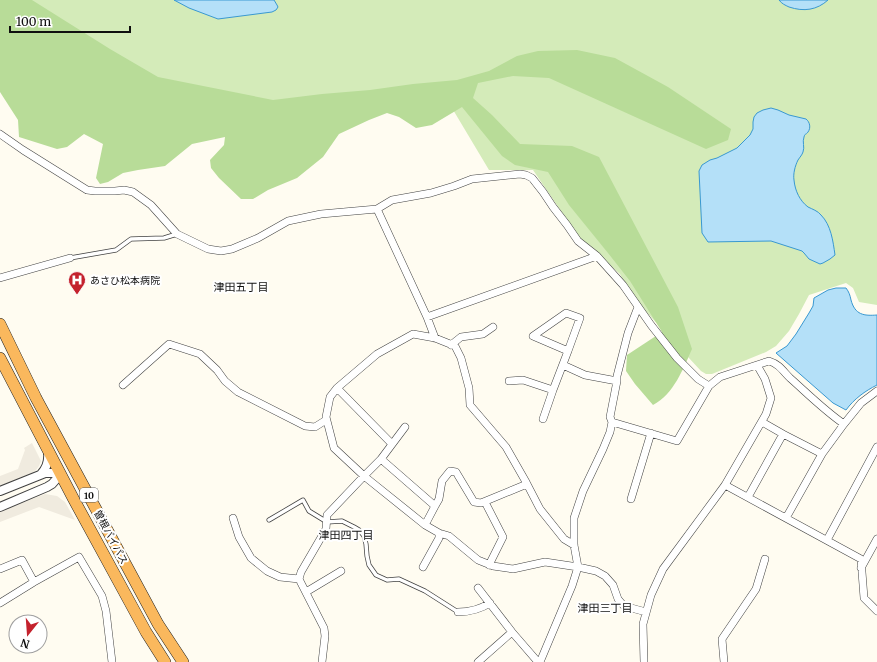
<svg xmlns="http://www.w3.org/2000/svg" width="877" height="662" viewBox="0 0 877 662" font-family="Merriweather,'Noto Sans JP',serif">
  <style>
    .green { fill: #d4ebb9 }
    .forest { fill: #b8dc98 }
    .plaza { fill: #f0ebdf }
    .water { fill: #b4e0f8; stroke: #3998d1 }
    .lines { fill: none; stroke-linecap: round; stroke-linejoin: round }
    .service-casing { stroke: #424242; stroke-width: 5 }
    .minor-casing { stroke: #424242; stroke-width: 8 }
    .tertiary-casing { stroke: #424242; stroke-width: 10 }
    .trunk-casing { stroke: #202020; stroke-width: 12 }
    .service { stroke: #fff; stroke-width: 3.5 }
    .minor { stroke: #fff; stroke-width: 7 }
    .tertiary { stroke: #fff; stroke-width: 8 }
    .trunk { stroke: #fab85d; stroke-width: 11 }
    .labels { text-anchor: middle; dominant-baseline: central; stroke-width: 4; stroke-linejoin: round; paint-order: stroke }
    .shield { fill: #fff; stroke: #575757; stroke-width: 1 }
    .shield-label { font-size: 9px; font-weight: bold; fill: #0f0f0f }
    .poi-label { font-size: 10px; fill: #0f0f0f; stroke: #fff; text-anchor: start }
    .street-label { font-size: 10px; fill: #0f0f0f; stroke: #fff }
    .neighbourhood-label { font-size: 11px; fill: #0f0f0f; stroke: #fff }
  </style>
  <rect width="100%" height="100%" fill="#fffcf1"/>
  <path class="green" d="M10,0H877V305L859,302L853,288L846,283L809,295L799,314L789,331L776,346L766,352L712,374H706L701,371L639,304L627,288L620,274L580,239L533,170H489L443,93L269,118L108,72Z"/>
  <path class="forest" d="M0,0H32L110,49L158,77L273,100L322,94L370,90L413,84L457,80L489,71L517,56L538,51L577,50L615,58L668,87L731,129L728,140L706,149L549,78L513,76L478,83L473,98L492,115L520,144L572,146L599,157L678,307L692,349C683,369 674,394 653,405L635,384L626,371L627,355L662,332L630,281L608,253L569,205L548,172L515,165L502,156L462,107L432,125L416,128L399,117L387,113L369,120L339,134L323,157L297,178L268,190L253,199H241L219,178L211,168L210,160L224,145L225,137L192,144L165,166L138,170L123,173L108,182L100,184L96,178L103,144L84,134L67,147L57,149L19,137L18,120L0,92Z"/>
  <path class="plaza" d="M32,443L41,461L39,466L36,470L32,474L0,487V476L18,469L25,450L24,448Z
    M45,494L57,496L65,502L75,520L39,507L0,522V511L40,496Z"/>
  <path class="water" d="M174,0H274L277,5L278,7L276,10L272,12L218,19L189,8Z
    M779,0H828C817,10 804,12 789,7C785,5 782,4 779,0Z
    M771,108L778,110L789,115L806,119C810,122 811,128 808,132C806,135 805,133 804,137C802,142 805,147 803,152C802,155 800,157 798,160C795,166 793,174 794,180C795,191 800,201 808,207C812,209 818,211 821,215C831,225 833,241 835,255L830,259L823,263L820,264L809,259L804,253L802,251L771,241L708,242L702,233L699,171L702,165L710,160L717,158L737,148L750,135L753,129V122L754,117L757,113L763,110Z
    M836,288H846C849,292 850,295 851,300C855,315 864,316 877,315V385C865,391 854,399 846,410L833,403L776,353L787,346L796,334L809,313L813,306L814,298L828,290Z"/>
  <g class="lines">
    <g class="service-casing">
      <path id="service" d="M70,258L116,250L131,239L164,238L177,234
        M269,520L303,500L309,511L327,522L342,521L354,527L359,530L364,536L366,544L367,556L369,565L376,575L387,580L399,579L425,591L458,612"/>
    </g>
    <g class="minor-casing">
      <path id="minor" d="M0,134L23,150L87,190L95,191H115L124,190L133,192L151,205L177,234L208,249L221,251L232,249L258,238L288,221L321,214L377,209L392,200L431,193L454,186L472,179L520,174L526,175L532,178L543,192L553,207L567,225L578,241L597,256L623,285L651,325L677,358L698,379L709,386
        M377,209L427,317L435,338
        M0,278L70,258
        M427,317L597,256
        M451,345L461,337L483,334L493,327
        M563,365L585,375L617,381L610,417L612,422
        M509,381L523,380L553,390
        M617,381V376L628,333L638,307
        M123,385L169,344L200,354L217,370L225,381L238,392L305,426L315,427L326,420
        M337,388L392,444
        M543,419L553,390L568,351L533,336L566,313L580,318L568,351
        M762,422L783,434
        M822,454L844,424
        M381,459L405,427
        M725,485L861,559L864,598L877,611
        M748,497L783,434L822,454L786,518
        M631,499L651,433
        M485,502L503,537L489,565
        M233,518L239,537L251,558L267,571L280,577L299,579
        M425,525L435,506L439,499L442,481L450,471L456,472L474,502L481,503L527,484
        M827,540L877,447
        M574,545L564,539L540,509L526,482L506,447L470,405L469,388L461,358L455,346L435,338L413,334L377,354L337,388L330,397L326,417L334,448L364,476L425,525L439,533L449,536L478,560L493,566L513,569L545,562L578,567L596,571L605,576L613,585L618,599L624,606L646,612
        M423,567L439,538V533
        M861,568L877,539
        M0,569L22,560L34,582
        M478,588L512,632L538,662
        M306,592L341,571
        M0,603L34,582L79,557L102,596L106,611L112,662
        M458,612C470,612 479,610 490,603
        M322,662L325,636L324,628L299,579L301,572L326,529L327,515L364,476L381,459L435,506
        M478,662L512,632
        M540,662L572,586L578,567L574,545V518L583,491L603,449L610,432L612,422L677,441L709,386L720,377L769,361C779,364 783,371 790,378C808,394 825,411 844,424L861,403L877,391
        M644,662L643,624L651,595L663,569L725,485L766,414L771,398L765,379L757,365
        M724,662L722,639L756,589L765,559"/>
    </g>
    <g class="tertiary-casing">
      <path id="tertiary" d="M41,474C47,468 49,460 48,451
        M0,491L45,473H54L60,475L52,484L47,487L0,507"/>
    </g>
    <g class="trunk-casing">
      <path id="trunk" d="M0,324L36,398L158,624L183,662
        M0,358L73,498L146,632L165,662"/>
    </g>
    <use href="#service" class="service"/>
    <use href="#minor" class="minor"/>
    <use href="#tertiary" class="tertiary"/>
    <use href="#trunk" class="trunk"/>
  </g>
  <defs>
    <g id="hospital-pin" transform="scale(0.9)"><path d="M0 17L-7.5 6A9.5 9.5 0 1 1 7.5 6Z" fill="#c4222d" stroke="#fff"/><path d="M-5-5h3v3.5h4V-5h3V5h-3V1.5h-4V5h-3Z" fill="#fff"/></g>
  </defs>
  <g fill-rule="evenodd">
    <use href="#hospital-pin" x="77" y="280"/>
  </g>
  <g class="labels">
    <rect class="shield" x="80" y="488" width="18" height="14" rx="3"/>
    <g class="shield-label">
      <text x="89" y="495">10</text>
    </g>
    <g class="poi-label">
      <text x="90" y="280">あさひ松本病院</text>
    </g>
    <g class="street-label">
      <text transform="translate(111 537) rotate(62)">曽根バイパス</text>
    </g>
    <g class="neighbourhood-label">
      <text x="241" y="287">津田五丁目</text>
      <text x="346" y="535">津田四丁目</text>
      <text x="605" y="608">津田三丁目</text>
    </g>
  </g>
  <g transform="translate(28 634) rotate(197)"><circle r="19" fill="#ffffff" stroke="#9f9f9f"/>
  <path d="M0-3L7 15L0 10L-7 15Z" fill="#c4222d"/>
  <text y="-6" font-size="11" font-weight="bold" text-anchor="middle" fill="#0f0f0f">N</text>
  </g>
  <path d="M10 26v6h120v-6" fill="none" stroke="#0f0f0f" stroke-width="2"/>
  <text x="16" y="26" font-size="12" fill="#0f0f0f" stroke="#ffffff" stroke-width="3" paint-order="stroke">100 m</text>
</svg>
